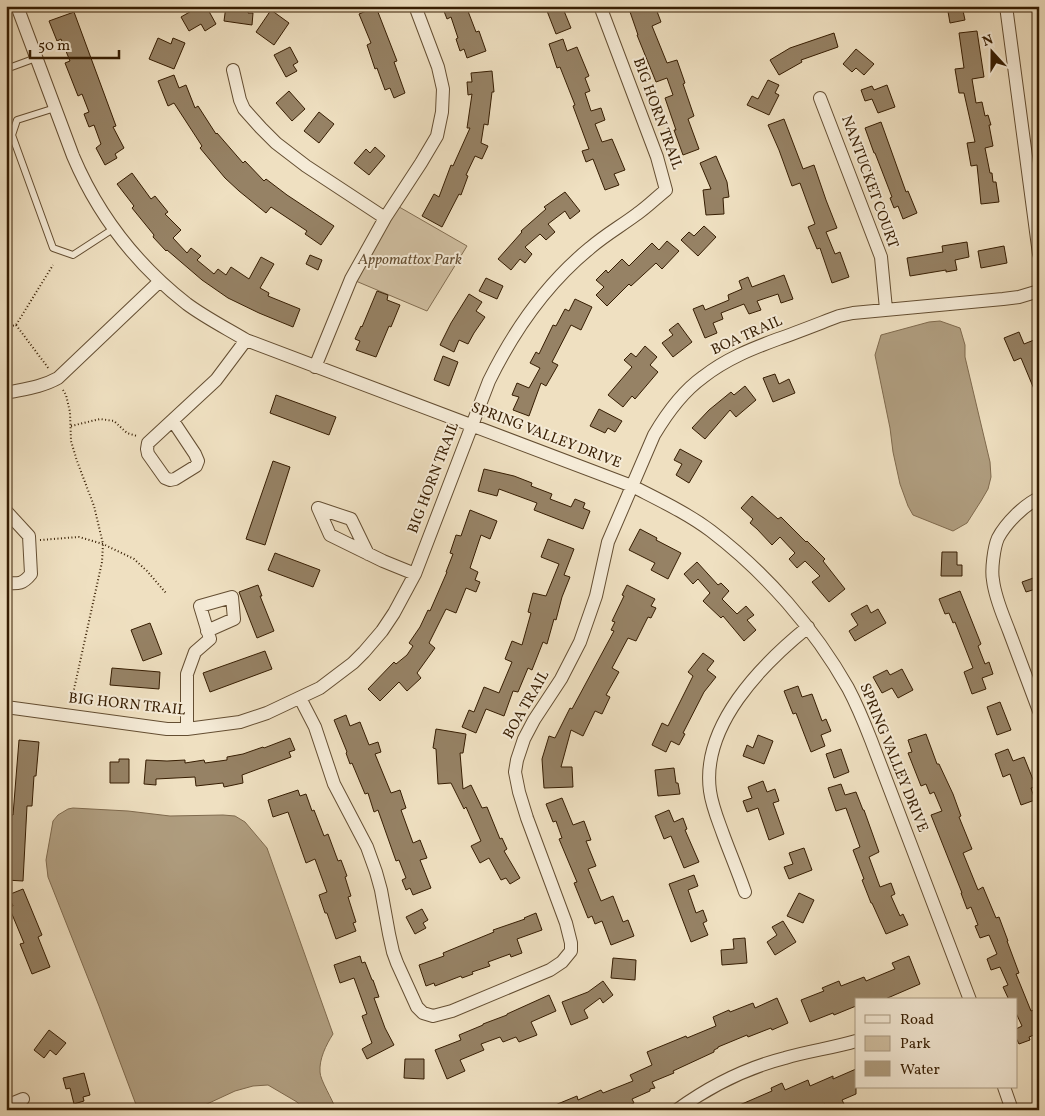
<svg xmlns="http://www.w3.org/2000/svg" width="1045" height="1116" viewBox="0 0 1045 1116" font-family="Vollkorn,serif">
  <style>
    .green { fill: #d0bfa1; stroke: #836e52 }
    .water { fill: #b09e80; stroke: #7f6a4e }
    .building { fill: #968265; stroke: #361d02 }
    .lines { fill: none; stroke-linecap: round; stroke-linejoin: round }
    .service-casing { stroke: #644e32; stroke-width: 8 }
    .minor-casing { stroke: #644e32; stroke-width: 14 }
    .path { stroke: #361d02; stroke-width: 2; stroke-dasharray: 1 2.5; stroke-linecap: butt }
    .service { stroke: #f5ebd7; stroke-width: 6 }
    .minor { stroke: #f5ebd7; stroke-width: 12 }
    .labels { text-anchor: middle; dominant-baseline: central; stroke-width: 4; stroke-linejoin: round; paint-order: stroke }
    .street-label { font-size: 15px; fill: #361d02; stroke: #f5ebd7 }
    .park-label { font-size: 15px; font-style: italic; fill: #644e32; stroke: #f5ebd7 }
  </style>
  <rect width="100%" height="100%" fill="#efe0c1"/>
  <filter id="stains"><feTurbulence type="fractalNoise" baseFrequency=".004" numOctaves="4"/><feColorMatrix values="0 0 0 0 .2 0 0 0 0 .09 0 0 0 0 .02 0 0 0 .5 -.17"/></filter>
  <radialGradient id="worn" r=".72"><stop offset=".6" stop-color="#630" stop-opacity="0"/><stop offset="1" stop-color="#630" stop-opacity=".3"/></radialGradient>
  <path class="green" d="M394,204L467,246L427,311L351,279Z"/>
  <path class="water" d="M940,321L960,328L965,345V357L990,462L991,477L988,489L981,501L967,523L953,531L913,515L908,506L900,484L893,452L890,428L875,355L881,335L929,322Z
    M73,808L128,811L170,816L223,815L235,816L245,822L267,848L333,1034C326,1045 319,1059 320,1072C320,1080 333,1100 336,1110H304L297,1102L268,1085L253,1086L235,1091L194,1110H139L135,1102L99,1006L48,877L46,860L53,821L58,815L68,809Z"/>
  <path class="building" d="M200,6H206L216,24L205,31L201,24L189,31L181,17Z
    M226,6H249L248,13H253L252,25L224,21Z
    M442,6H466L476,32L479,31L486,51L467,58L464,49L460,51L456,39L458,38L451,17L447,19Z
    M558,6H562L571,28L556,34L547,11Z
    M628,6H655L661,22L652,26L667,63L677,60L685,83L683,84L694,116L688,119L699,149L683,155L674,130H676L665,98L673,95L667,78L656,82L637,35H638Z
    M947,6H962L965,20L950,23Z
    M376,7L397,61L394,62L405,93L394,98L390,88L385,90L377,68L375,69L367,45L371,43L359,14Z
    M271,10L289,23L274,45L256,32Z
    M74,12L116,126L113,127L124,148L115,154L117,158L105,165L96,148L101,144L94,125L89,127L84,114L89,112L82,94L78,96L65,63L70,61L61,39L57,41L49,21Z
    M977,31L984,77L972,79L976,103L982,102L985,116L988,115L991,125H989L993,146L985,148L990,173H992L993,182H996L999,202L981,204L977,165L971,166L967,143L975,142L964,93H959L955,69L964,68L959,33Z
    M834,33L838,47L801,60L802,62L779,75L770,60L790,48Z
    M158,38L171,44L173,38L185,43L174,69L149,59Z
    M563,39L567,51L577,47L589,76L585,78L590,91L585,93L591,111L601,108L605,120L595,124L602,142L612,139L625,170L614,174L619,185L605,190L593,159L586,162L582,151L589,149L573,106L575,105L560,67L557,68L549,44Z
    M290,47L298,62L293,65L297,71L286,77L274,55Z
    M856,49L874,64L864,75L856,68L852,72L843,64Z
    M492,71L494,92H492L488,125L484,124L481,143L488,146L482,159L475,156L466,175L468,176L461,195L459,194L442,227L422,216L434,194L439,197L451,165L453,166L470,128H467L472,94L468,95L467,82H472L471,73Z
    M174,75L179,88L186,85L195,108L198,106L216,134L217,133L243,163L245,161L264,181L266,179L287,195L334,226L321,245L305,234L307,231L271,207L266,213L239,191L225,178L200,148L202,146L174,103L168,106L158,81Z
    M768,80L779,85L775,93L779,95L769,115L747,105L752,96L758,99Z
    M887,85L895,107L878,113L872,99L865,101L861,90L872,86L874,90Z
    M289,91L305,109L292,121L276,103Z
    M319,112L334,124L319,143L304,131Z
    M784,119L803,169L814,165L826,200L837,228L826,232L835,254L840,252L849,277L832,283L820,248L817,249L808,227L815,224L800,183L792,186L779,150L768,125Z
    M881,122L906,192L908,191L917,213L903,219L898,206L894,208L890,198L892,197L875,153H874L865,128Z
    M375,147L385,156L369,175L354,163L366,149L370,153Z
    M716,156L727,182L729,197L723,198L724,214L706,215L703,190L711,189L700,163Z
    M132,173L151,199L155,196L168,212L165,214L181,230L173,238L187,253L191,248L201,256L197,260L214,274L218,269L226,275L231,267L249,279L261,257L274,264L260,288L269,293L268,296L300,309L293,327L259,313L228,298L202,280L167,250L166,251L153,237L154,235L132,208L134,206L117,184Z
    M565,192L580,211L570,219L565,211L548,224L555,232L546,240L540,234L525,247L532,254L525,263L520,259L511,270L498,259L522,232L521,231L546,209L544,207Z
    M704,226L716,237L698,256L681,240L689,232L694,236Z
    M667,241L679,251L662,269L656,263L631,286L629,284L607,306L596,295L604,287L596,280L606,270L608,273L622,259L629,266L652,243L659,250Z
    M967,242L969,257L955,260L957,270L946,272V270L910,276L907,258L943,252L942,246Z
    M1004,246L1007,263L981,268L978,251Z
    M310,255L322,260L318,270L306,264Z
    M784,275L793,299L781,303L778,294L757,301L761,310L749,314L744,304L721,313L723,319L713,323L717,333L705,338L693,309L703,305L705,310L729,300L728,295L742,289L739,281L748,277L752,287Z
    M486,278L503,286L497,299L479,291Z
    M377,291L388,295L387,300L400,305L391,327L389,326L376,357L356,350L360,341L355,339L361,326L362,327Z
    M469,294L482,302L476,311L485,317L474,333L468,344L459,340L454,352L440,345L451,323Z
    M575,299L592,307L581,330L571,325L552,362L558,365L546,386L541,383L529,416L513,410L519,397L512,395L517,383L529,388L540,368L530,363L536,352L539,354L553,325L556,326L565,309L569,311Z
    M678,323L692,342L673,357L662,343L673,335L669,330Z
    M1019,332L1024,344L1034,340L1039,351V401L1021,358L1014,361L1004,338Z
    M645,346L657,357L650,365L658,372L635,399L632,396L623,407L608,395L632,367L624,360L631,353L636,357Z
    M443,356L458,362L449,386L434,380Z
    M775,374L779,384L789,379L795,393L773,402L763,378Z
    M745,386L756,400L736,417L730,410L705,439L692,428L709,410L731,392L734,395Z
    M276,395L336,417L329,435L270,413Z
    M599,409L622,421L615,432L608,428L605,433L590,426Z
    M680,449L702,461L689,483L676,475L682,464L674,460Z
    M273,461L290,467L265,545L246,539Z
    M484,469L514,476L532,483L531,486L552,494L550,499L571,507L575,499L585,503L583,508L590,511L583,529L534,510L537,503L499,489L497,496L478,491Z
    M752,496L778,519L781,517L806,542L807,541L825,559L823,561L845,589L829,602L812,582L820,576L805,561L797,568L789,559L795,553L780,537L772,545L757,529L750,523L753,519L741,508Z
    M470,510L497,521L490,539L481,535L470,568L478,572L475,580L480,582L476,592L466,588L456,613L446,609L429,643L435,648L417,673L421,678L407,691L399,682L380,701L368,689L394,662L396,664L407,655L413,646L409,643L420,627L428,610L430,611L447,572H446L453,554L450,553L456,535L461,536Z
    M640,529L657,538L656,540L681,553L668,579L651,570L655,563L629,550Z
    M548,539L574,549L564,575L570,577L562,597L556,620L554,619L547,644L543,642L532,670L528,668L518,692L513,691L504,716L486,709L476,733L462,727L469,710L474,712L484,687L499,693L512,662L505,659L512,641L522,645L531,613L528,612L533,593L546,596L559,564L541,557Z
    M942,552H957V565H962V576H941Z
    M275,553L320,570L313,587L268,570Z
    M697,562L718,585L721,583L729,591L722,599L737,614L746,606L754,615L747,620L756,630L744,641L723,616L721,618L703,601L710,593L698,579L693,584L684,574Z
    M1039,576V588L1026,592L1022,582Z
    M258,585L262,596H260L274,631L257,638L239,592Z
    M627,585L655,599L651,606L656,608L651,618L648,617L636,641L628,638L612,668L619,672L606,695L610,697L602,714L595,711L583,736L571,730L561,767H572L573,787L544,788L542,759L549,736L555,738L570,708L572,709L614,631L611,630L615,622L612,621L624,596L622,595Z
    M960,591L981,644L978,646L985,664L989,662L993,674L982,678L986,689L972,694L964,672L973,668L955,622L953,623L949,613L945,614L939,599Z
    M867,605L871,613L878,609L886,623L855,641L849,631L858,625L851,614Z
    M150,623L162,654L143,661L131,630Z
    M265,651L272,669L210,692L203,673Z
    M703,653L714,661L707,670L716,677L704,692L683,733L685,734L679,745L671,741L666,752L652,745L662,723L668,726L693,676L688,672Z
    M112,668L160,672L159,689L110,685Z
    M902,669L913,690L898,698L892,688L882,693L873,677L887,670L890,675Z
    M798,686L802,697L812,694L822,721L826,719L831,731L821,735L825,746L811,752L796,713L793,714L784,691Z
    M1000,702L1011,730L997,735L987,707Z
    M346,715L350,726L360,722L369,745L378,742L381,752L375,754L391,793L400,790L406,808L401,810L413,843L420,840L427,858L420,860L431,888L413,895L410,888L406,890L402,880L406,878L399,860L396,861L378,810L374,812L368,793L365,794L352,763L350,764L346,753L347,752L334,720Z
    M436,729L466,734L463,753H460L463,789L471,785L482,808L487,807L500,839L502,838L507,849L504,851L520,878L510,884L506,878L501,880L489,858L480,863L471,846L481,841L466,807L464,809L451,783L438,784L436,749L433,748Z
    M926,734L937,764H939L953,794L961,816L959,817L972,849L963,853L978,890L983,887L996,918L999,917L1008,941H1007L1019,973L1016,974L1031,1011L1034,1010L1039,1022V1033L1029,1037L1030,1040L1019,1044L1016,1038V1029L1022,1026L1016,1013V1000H1009L1003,987L1008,985L1000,967L991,970L987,959L997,954L989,935L980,938L975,926L978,925L971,907L967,909L961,893H962L931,815L942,811L934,792L930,794L926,784L921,786L908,753L912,752L908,740Z
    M758,735L773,741L764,764L743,756L747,745L753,748Z
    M290,738L295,750L289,752L291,757L242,775L243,783L224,787L223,783L196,786L195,777L156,779V785L144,784L146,760L167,761L185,760V763L204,760L205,763L227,760V757L243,754L263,747L264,748Z
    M19,740L39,742L36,776H34L32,806H27L23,881L6,880V844L8,815H13Z
    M841,749L849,772L834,778L826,754Z
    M1008,749L1013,761L1024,757L1036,787L1031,788L1035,800L1021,805L1010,774L1003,777L995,754Z
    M119,759H129V783H110V762H119Z
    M674,768L676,783H678L680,794L658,796L655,770Z
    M763,781L767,792L775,789L779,801L773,803L784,834L769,840L758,808L747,812L743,801L752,798L748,787Z
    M841,784L845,795L856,792L863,810H864L879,852L869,857L880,887L891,883L895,894L891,896L900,916L903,914L908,925L886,934L872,903H871L862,880L864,879L853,850L860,847L846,808L836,811L828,788Z
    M298,790L300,796L306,794L312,811L314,810L324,836L328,834L338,861L341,860L347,876L345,877L351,896L348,897L356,922L353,923L356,931L336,939L327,913H325L319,895L327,892L315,859L306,863L288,812L273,817L268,800Z
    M562,798L573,825L584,821L591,840L586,841L596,866L588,869L601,901L613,896L623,922L628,920L634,936L611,945L602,921L595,924L592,916L588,918L574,883L577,882L559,839L562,838L556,821L553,822L546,804Z
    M669,810L674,822L683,818L687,829L685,830L699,862L684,868L671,836L664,839L655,816Z
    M804,848L812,870L789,879L784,867L793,864L789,853Z
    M694,875L698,886L688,890L696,913L703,910L707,921L703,923L708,935L691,942L669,884Z
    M23,889L42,935L38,937L50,967L32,974L20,944L24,943L9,907L13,906L8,895Z
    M799,893L814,900L803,923L787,916Z
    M422,909L428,920L423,923L426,928L415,934L406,917Z
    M536,913L542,930L517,939L522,953L511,957L510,954L488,962L490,966L472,972L473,974L462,978L461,976L435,986L434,983L426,986L419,965L444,956L443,953L494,932L493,930L525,919L524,918Z
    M783,921L796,942L775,955L767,942L777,935L772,927Z
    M745,938L747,963L722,965L721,950L734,949L733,939Z
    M360,956L362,963L365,962L372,980H373L379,997L374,998L385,1028L394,1045L367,1059L362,1049L372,1043L362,1016L367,1014L354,978L340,983L334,965Z
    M909,956L920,984L883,1000H856V1006L834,1015L833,1013L810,1022L801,1000L824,991L822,988L839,981L841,986L864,977L866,981L895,969L892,963Z
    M613,958L636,960L635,980L611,978Z
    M603,981L613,995L603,1003L600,998L584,1010L588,1018L571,1025L562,1002L588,992Z
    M549,995L556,1011L531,1022L537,1035L519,1042L516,1037L503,1042L500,1037L481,1044L484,1050L460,1060L465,1071L447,1079L435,1050L461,1040L459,1035L483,1025V1024L507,1015V1014Z
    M777,998L788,1023L772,1030L771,1028L748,1037L747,1035L718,1047V1048L714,1050V1052L673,1071L674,1073L652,1082L655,1088L650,1089V1091L632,1099L634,1103L629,1105L630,1107L624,1110H618L616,1106L607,1110H543L577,1096L578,1100L601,1090L603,1093L633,1081L630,1075L652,1065L647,1052L686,1036L687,1038L716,1026L713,1017L729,1010L730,1012L753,1003L755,1008Z
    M49,1030L66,1043L56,1055L50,1050L44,1058L34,1050Z
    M405,1059H424V1079L404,1078Z
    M856,1069V1094L842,1100L844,1104L830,1110H827L825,1104L810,1110H800L799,1106L789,1110H728L772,1091L771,1088L782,1083L785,1090L808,1080L810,1086L833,1076V1079Z
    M84,1073L90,1095L83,1097L84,1101L74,1104L70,1088L66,1089L63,1078Z"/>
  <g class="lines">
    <g class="service-casing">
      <path id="service" d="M6,69L36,58
        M55,108L17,120L12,135L53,248L73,255L113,229"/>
    </g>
    <g class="minor-casing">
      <path id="minor" d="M17,6L73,156C98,215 137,265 187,304C206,318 226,328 246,340L632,486C659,500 687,513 711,531C766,573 814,628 848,688C857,705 864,722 871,740L970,1000
        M1006,6L1039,254
        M233,70L240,100L244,109L261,128L276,143L306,166L385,218
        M820,98L881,257L886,309
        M315,367L351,279L385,218L421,163L437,136L442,112L443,89L438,67L415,6
        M6,393C24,389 42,387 58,378L160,281
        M173,421L195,454L198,461L196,466L175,479L170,480L165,478L148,454L147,449L148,443L216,380L246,340
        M1039,498C1024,505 1006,523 998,538C994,547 991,570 993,580C995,598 1003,615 1009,631C1019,658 1029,684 1039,711
        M318,508L330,535L383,561L415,574
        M318,508L351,519L368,554
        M6,511L29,536L31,574C23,584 19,584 6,583
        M300,698L315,727L334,784L367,847L376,872L381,890L389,934L393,952L397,963L417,1007L423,1013L433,1016L452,1011L550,970L562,962L571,951V943L566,923L527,818L519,792L515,772L517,760L524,739L534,720L561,679L580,642L596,596L608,542L654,435C667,413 682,392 703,377C726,359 751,349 778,339C798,332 818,324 839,316L853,313L1003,299L1019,297L1039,291
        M6,707L167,729H187L240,722L267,713L320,688L353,663L364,652L382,631L394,613L415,574L489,381C514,330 546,284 590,248C605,235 621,226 637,214C647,207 656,198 666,190L657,157L600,6
        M187,729V674L195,652L210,639L200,606L232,597L234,619L207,631
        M745,892C738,872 730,853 723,834C718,820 712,806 710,791C701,726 761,665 808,627
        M1004,1087L1012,1110
        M6,1106L23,1099
        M677,1110C710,1086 746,1068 785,1058C808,1051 833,1048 856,1041"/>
    </g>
    <path class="path" d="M16,325L49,369
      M6,327L16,325L53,265
      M63,390L66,395L70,412L71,441L77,461L94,506L103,544L102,562L71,703
      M71,426L100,419L114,421L127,433L137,436
      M40,540L79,537L103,544L134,559L147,571L166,593"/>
    <use href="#service" class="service"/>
    <use href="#minor" class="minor"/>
  </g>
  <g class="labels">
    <g class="street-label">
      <text transform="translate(657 114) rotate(70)">BIG HORN TRAIL</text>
      <text transform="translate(869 182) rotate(70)">NANTUCKET COURT</text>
      <text transform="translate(747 336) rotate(-24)">BOA TRAIL</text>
      <text transform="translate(546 436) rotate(21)">SPRING VALLEY DRIVE</text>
      <text transform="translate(434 478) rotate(-69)">BIG HORN TRAIL</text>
      <text transform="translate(127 705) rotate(6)">BIG HORN TRAIL</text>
      <text transform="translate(527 705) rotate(-60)">BOA TRAIL</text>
      <text transform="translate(893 758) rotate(68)">SPRING VALLEY DRIVE</text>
    </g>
    <g class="park-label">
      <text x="410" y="260">Appomattox Park</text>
    </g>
  </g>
  <rect width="1045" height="1116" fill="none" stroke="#efe0c1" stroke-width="25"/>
  <rect x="8" y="8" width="1030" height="1101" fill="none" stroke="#361d02" stroke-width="2.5"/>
  <rect x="12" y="12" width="1020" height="1091" fill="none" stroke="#361d02"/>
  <rect x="855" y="998" width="162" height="90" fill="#f5ebd7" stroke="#a99982"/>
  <rect x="865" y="1015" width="25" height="8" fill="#f5ebd7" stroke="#a99982"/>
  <text x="900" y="1024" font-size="15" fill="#361d02">Road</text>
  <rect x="865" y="1036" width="25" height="15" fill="#d0bfa1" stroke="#a99982"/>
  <text x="900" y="1048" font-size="15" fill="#361d02">Park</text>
  <rect x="865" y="1061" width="25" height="15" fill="#b09e80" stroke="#a99982"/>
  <text x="900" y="1074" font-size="15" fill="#361d02">Water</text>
  <g transform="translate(992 52) rotate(339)" stroke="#f5ebd7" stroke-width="4" paint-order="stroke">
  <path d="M0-4L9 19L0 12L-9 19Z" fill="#361d02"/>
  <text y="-8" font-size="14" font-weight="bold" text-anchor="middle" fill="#361d02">N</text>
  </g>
  <path d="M30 50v8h89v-8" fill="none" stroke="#361d02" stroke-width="2.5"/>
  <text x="38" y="50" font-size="15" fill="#361d02" stroke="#f5ebd7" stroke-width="4" paint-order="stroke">50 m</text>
  <rect width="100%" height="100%" filter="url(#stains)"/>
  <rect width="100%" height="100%" fill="url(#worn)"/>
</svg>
